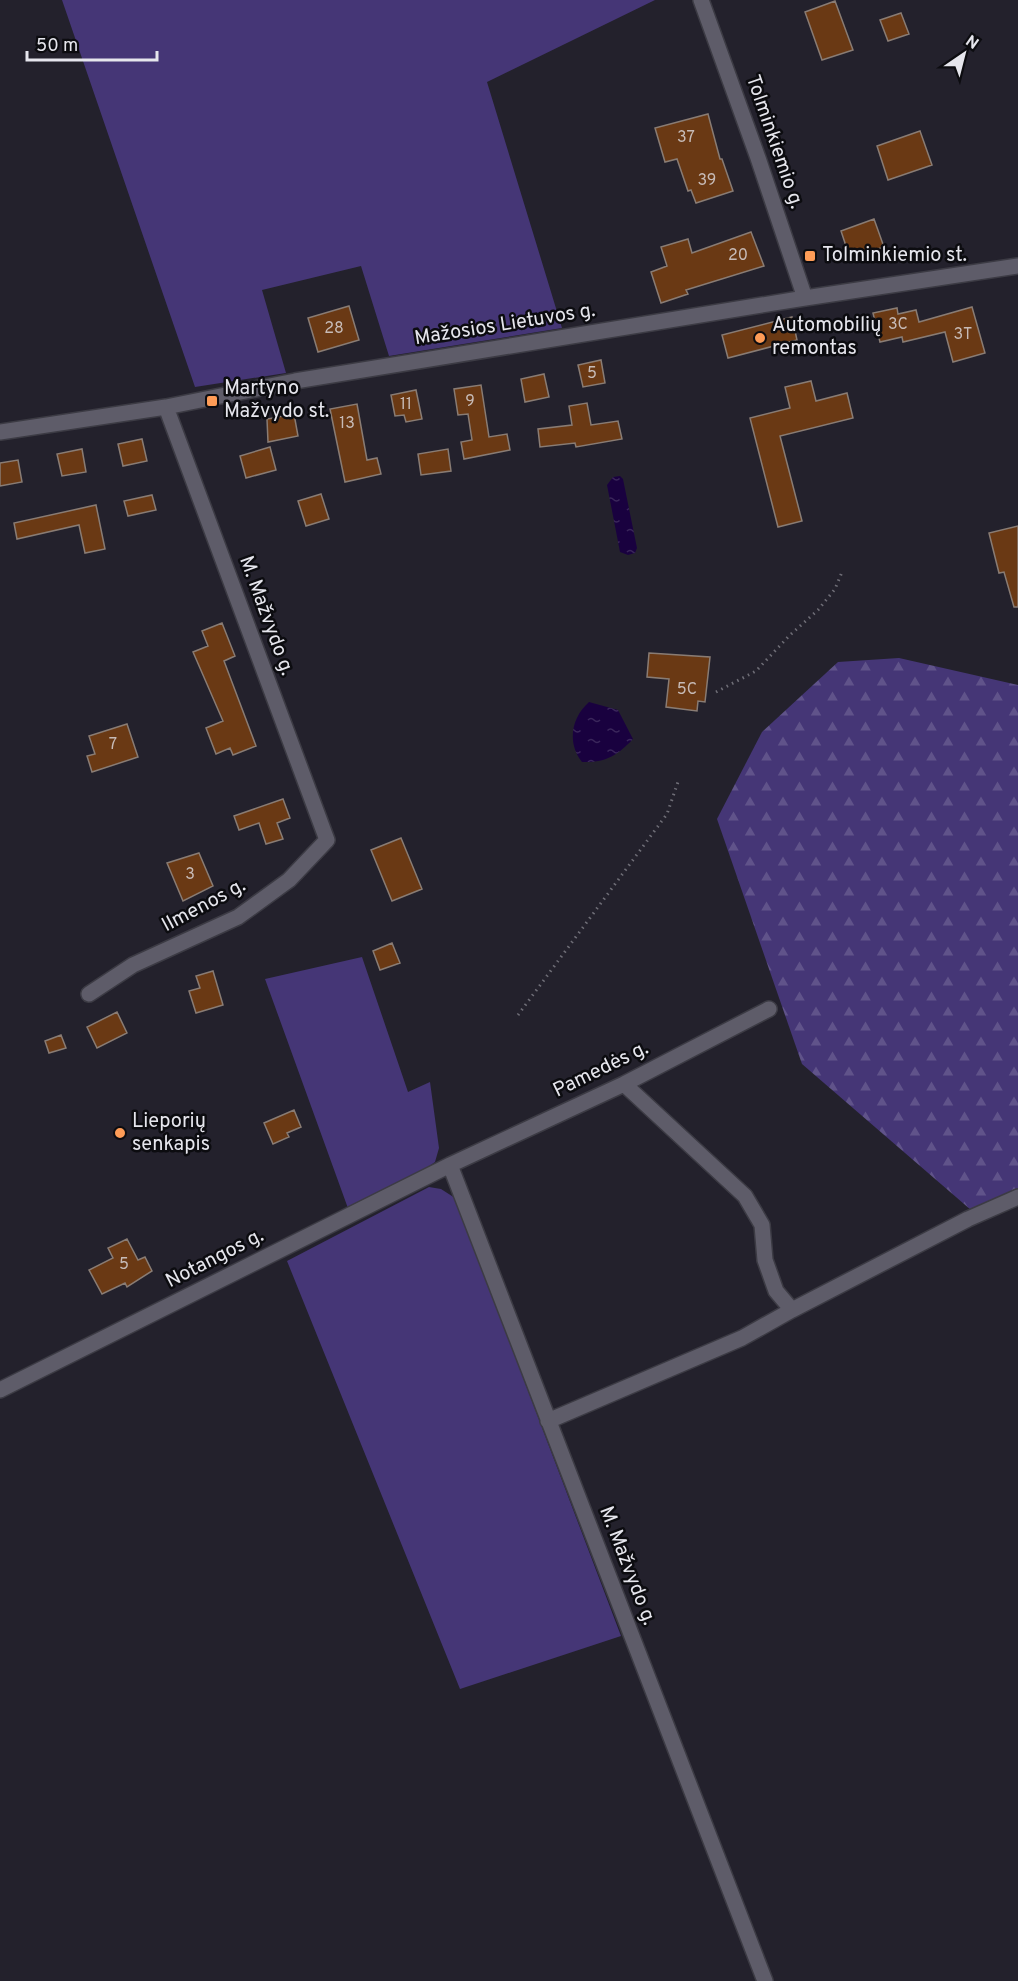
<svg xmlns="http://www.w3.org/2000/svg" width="1018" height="1981" viewBox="0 0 1018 1981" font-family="Overpass,sans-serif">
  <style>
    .grass { fill: #453676 }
    .forest { fill: url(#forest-firs) }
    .water { fill: url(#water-ripples) }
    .building { fill: #6a3914; stroke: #897c74; stroke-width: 1.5 }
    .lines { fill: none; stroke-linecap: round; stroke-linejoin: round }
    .minor-casing { stroke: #3c3b44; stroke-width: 18 }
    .path { stroke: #6f6e77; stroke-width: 3; stroke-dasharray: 1.5 4.5; stroke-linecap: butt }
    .minor { stroke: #5e5c69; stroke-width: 15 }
    .poi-dot { fill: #fe9c57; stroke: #0c0c10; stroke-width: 2 }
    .labels { text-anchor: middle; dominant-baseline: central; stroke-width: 5; stroke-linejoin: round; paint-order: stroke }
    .number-label { font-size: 16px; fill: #c7bbb7 }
    .street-label { font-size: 20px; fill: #e6e6ed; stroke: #0c0c10 }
    .poi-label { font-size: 20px; fill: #e6e6ed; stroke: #0c0c10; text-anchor: start }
  </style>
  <defs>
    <pattern id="forest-firs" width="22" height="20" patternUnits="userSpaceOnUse" patternTransform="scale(1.5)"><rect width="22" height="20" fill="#453676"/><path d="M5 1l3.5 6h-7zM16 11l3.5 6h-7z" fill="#60538a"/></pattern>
    <pattern id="water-ripples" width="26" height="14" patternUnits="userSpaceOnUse" patternTransform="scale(1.5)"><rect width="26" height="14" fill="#19013f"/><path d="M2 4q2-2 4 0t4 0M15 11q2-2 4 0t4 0" fill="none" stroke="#3a265b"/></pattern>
  </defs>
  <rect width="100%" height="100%" fill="#23212c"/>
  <path class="grass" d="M62,0H655L487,82L562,328L389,356L361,266L262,290L286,373L195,387Z
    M362,957L408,1092L430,1082L439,1148L435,1162L424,1170L349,1211L265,979Z
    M429,1187L441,1189L455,1198L621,1636L460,1689L287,1261Z"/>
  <path class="forest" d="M899,658L1018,685V1197L971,1210L802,1064L717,819L762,732L838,662Z"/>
  <path class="water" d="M620,476L623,479L637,548L635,553L628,555L620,552L607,485L613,477Z
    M589,702L618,710L633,739C617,756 605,763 582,762C567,743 571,718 589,702Z"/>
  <path class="building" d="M835,1L853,50L822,60L805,12Z
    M901,13L909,34L888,41L880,20Z
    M708,114L720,159H722L733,191L696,203L691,190L688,191L677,159L665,162L655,128Z
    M920,131L932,165L888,180L877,146Z
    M874,219L884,247L850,258L841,231Z
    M751,232L764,266L686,290L688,294L661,303L651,272L667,266L661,247L688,239L692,253Z
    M349,306L359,340L318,352L308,318Z
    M972,307L985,353L953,362L945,332L903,342L902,337L880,342L873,313L897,308L898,314L916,310L919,322Z
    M792,317L797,340L728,358L722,335Z
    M601,360L605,383L583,387L578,365Z
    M544,374L549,397L525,402L521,379Z
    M811,381L816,401L847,393L853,418L780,436L802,521L778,527L750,418L790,408L785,387Z
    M481,385L489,437L507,434L510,450L464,459L461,442L472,440L468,414L458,415L454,389Z
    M416,390L422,419L406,422L404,415L395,416L391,395Z
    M587,403L591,425L618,421L622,439L576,447L575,443L540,447L538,429L572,425L569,406Z
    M357,404L367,460L377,458L381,474L345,482L330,409Z
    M294,414L298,436L268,442L267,419Z
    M142,439L147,461L123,466L118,444Z
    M270,447L276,470L246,478L240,456Z
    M82,449L86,472L62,476L57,454Z
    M448,449L451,471L421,475L418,454Z
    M18,460L22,482L0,486V463Z
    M321,494L329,519L306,526L298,501Z
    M152,495L156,510L128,516L124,501Z
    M96,505L105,549L85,553L79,525L17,539L14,523Z
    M1018,526V607H1014L1004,572L999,573L989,533Z
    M222,623L235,656L224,661L256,746L233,755L230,748L216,754L206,728L223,721L193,652L208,646L202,631Z
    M649,653L710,657L705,702L698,701L697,711L666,707L669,679L647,677Z
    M127,724L138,757L92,772L87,756L95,754L89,736Z
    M283,799L290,818L277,823L283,839L266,844L259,823L239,830L234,816Z
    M401,838L422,889L392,901L371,850Z
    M199,853L213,886L183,901L167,863Z
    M392,943L400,963L380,970L373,951Z
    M213,971L223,1005L196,1013L189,991L200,988L196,976Z
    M117,1012L127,1033L97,1048L87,1027Z
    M61,1035L66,1048L49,1053L45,1041Z
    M294,1110L301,1127L287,1133L289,1137L273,1144L264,1123Z
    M127,1239L138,1260L145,1257L152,1271L127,1287L125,1283L102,1294L89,1270L113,1258L108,1248Z"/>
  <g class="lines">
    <g class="minor-casing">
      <path id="minor" d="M701,0L758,158L805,298
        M0,432L166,407L295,381L805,298L1018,266
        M89,994L133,965L238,917L289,880L327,840L166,407
        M624,1084L745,1196L762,1225L765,1260L776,1291L792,1310L968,1219L1018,1197
        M450,1165L765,1981
        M0,1390L450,1165L624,1084L769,1009
        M548,1421L742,1338L792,1310"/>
    </g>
    <path class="path" d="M716,692L756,671L789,636L818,610L835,589L842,572
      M518,1015L667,814L679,779"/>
    <use href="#minor" class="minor"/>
  </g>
  <g class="poi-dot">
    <rect x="804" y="250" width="12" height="12" rx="3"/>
    <circle cx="760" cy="338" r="6"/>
    <rect x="206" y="395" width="12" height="12" rx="3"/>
    <circle cx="120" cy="1133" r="6"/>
  </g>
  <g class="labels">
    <g class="number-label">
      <text x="686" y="138">37</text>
      <text x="707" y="181">39</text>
      <text x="738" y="256">20</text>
      <text x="898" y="325">3C</text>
      <text x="334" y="329">28</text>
      <text x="963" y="335">3T</text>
      <text x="592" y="374">5</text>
      <text x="470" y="402">9</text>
      <text x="406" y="405">11</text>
      <text x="347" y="424">13</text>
      <text x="687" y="690">5C</text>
      <text x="113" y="745">7</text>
      <text x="190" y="875">3</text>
      <text x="124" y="1265">5</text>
    </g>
    <g class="street-label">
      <text transform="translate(774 142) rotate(71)">Tolminkiemio g.</text>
      <text transform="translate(505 325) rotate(-9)">Mažosios Lietuvos g.</text>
      <text transform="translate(266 616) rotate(70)">M. Mažvydo g.</text>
      <text transform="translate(204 906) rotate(-28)">Ilmenos g.</text>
      <text transform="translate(601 1070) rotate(-26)">Pamedės g.</text>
      <text transform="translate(215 1259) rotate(-27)">Notangos g.</text>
      <text transform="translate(627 1566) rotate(69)">M. Mažvydo g.</text>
    </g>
    <g class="poi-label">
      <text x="822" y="256">Tolminkiemio st.</text>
      <text x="772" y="326">Automobilių<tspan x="772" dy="23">remontas</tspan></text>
      <text x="224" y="389">Martyno<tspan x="224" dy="23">Mažvydo st.</tspan></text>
      <text x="132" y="1122">Lieporių<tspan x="132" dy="23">senkapis</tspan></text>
    </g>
  </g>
  <g transform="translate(964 54) rotate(35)" stroke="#0c0c10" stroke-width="4.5" paint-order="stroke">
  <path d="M0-4.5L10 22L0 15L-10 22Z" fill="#e6e6ed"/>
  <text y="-9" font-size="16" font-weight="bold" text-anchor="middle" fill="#e6e6ed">N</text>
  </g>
  <path d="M27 51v9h130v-9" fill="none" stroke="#e6e6ed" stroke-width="3"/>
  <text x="36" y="51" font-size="18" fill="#e6e6ed" stroke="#0c0c10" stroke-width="4.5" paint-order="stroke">50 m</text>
</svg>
